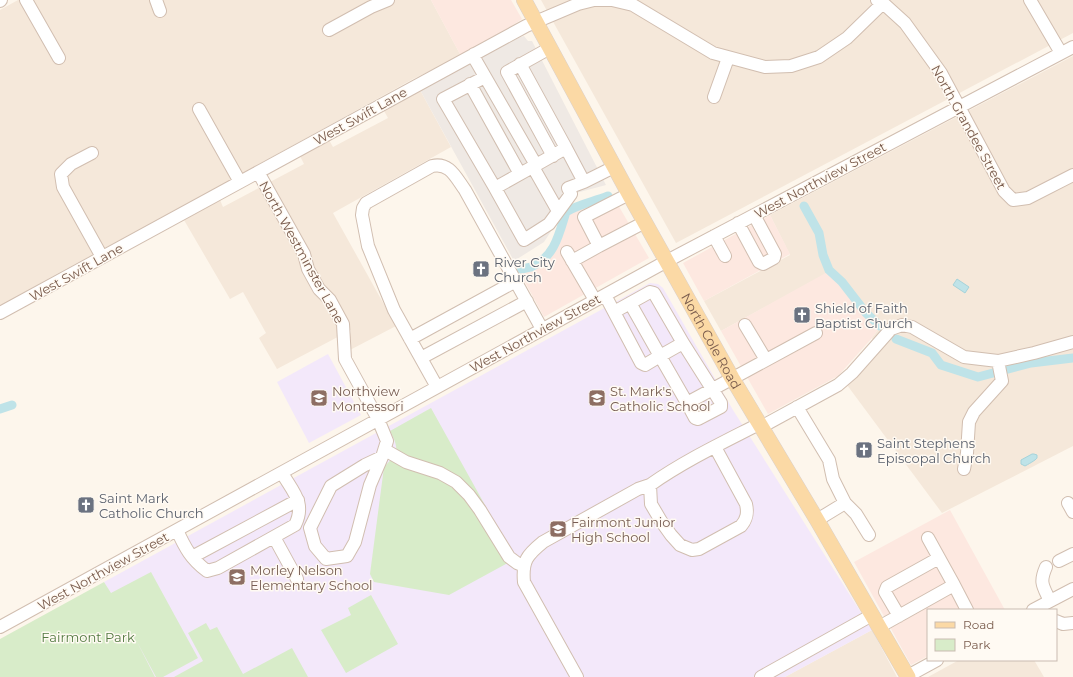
<svg xmlns="http://www.w3.org/2000/svg" width="1073" height="677" viewBox="0 0 1073 677" font-family="Montserrat,sans-serif">
  <style>
    .residential { fill: #f5e8da }
    .commercial { fill: #fde8e0 }
    .industrial { fill: #efe9e4 }
    .education { fill: #f3e8fa }
    .green { fill: #d8ecc9 }
    .water { fill: #bfe3e8; stroke: #a5d3da }
    .lines { fill: none; stroke-linecap: round; stroke-linejoin: round }
    .canal { stroke: #bfe3e8; stroke-width: 9 }
    .minor-casing { stroke: #d1beb0; stroke-width: 14 }
    .major-casing { stroke: #dad1cd; stroke-width: 16 }
    .minor { stroke: #fff; stroke-width: 12 }
    .major { stroke: #fbd9a5; stroke-width: 15 }
    .labels { text-anchor: middle; dominant-baseline: central; stroke-width: 3; stroke-linejoin: round; paint-order: stroke }
    .street-label { font-size: 13px; fill: #7a5c4d; stroke: #fffaf3 }
    .worship-label { font-size: 13px; fill: #5b616d; stroke: #fffaf3; text-anchor: start }
    .education-label { font-size: 13px; fill: #785e54; stroke: #fffaf3; text-anchor: start }
    .park-label { font-size: 13px; fill: #537a41; stroke: #fffaf3 }
  </style>
  <rect width="100%" height="100%" fill="#fdf6ec"/>
  <path class="residential" d="M18,0H431L461,56L413,79L178,209L60,272L0,306V10Z
    M541,0H1073V33L676,243Z
    M1073,56V446L942,513L847,385L878,351L872,338L879,328L833,270L721,331L704,301L790,255L770,215Z
    M420,90L451,147L333,213L396,326L348,351L351,330L277,369L259,338L266,333L243,292L230,299L184,220L220,200L223,207L304,164L300,156L329,140L333,147L388,118L383,109Z
    M872,630L897,677H785Z
    M959,660H1034L1044,677H928Z"/>
  <path class="commercial" d="M431,0H511L522,19L491,40L461,56Z
    M614,198L649,258L544,317L520,273L534,271L545,262L558,246L570,211L593,206Z
    M770,215L790,254L704,301L683,263Z
    M833,269L844,281L879,328L872,338L838,376L768,414L721,331Z
    M950,510L1005,610H928V656L911,665L854,562Z"/>
  <path class="industrial" d="M524,36L528,41H532L606,185L576,193L544,242L514,261L420,90L518,38Z"/>
  <path class="education" d="M650,283L658,284L663,288L733,410L872,630L785,677H155L104,582Z
    M328,354L361,415L309,443L277,382Z"/>
  <path class="green" d="M431,408L515,559L449,595L374,582L370,574L384,467C398,453 400,450 390,431Z
    M151,572L198,658L163,677H156L136,640L155,677H0V639L104,582L111,593Z
    M371,595L398,644L346,673L321,630L351,615L348,608Z
    M206,623L210,630L217,627L243,674L292,648L308,677H174L203,661L188,633Z"/>
  <path class="water" d="M957,279L969,287L965,293L953,285Z
    M1032,454H1034L1037,455V458C1036,460 1027,465 1025,466L1021,464V460Z"/>
  <g class="lines">
    <path class="canal" d="M804,206L819,233L823,255L829,270L842,282L866,313L880,326
      M521,269C525,268 530,268 533,266C555,256 559,234 566,212C579,204 593,202 608,196
      M896,339L932,353L941,365L978,377L1031,363L1073,358
      M0,409L12,405"/>
    <g class="minor-casing">
      <path id="minor" d="M26,0L59,58
        M156,0L160,11
        M877,0L883,3L905,23L941,73L1004,191L1013,200L1028,198L1073,175
        M1030,0L1061,53
        M0,1L1,0
        M329,30L371,7L388,0
        M550,48L507,72L553,156
        M474,54L476,61L536,165L566,148L584,182L614,167
        M520,64L566,148
        M485,77L443,99L495,188L536,165
        M470,84L520,174
        M714,97L728,58
        M199,109L240,182
        M92,153L71,164L61,174L63,187L102,257
        M533,167L558,211
        M258,172L304,254L308,269L319,289L330,300L343,324L345,359L378,419L387,441L382,457L370,485L355,542L347,556L326,559L315,546L310,528L331,486L365,465L382,457
        M495,188L524,240L549,224L571,194L568,188L584,182
        M629,194L584,217L599,246L645,222
        M738,223L759,262L763,264L774,258L775,254L754,215
        M714,236L725,256
        M567,252L595,300
        M572,261L599,246
        M605,295L614,312L650,292L654,293L683,343L721,403V407L698,419L695,418L687,403
        M630,303L660,356L683,343
        M614,312L641,363L645,365L660,356L687,403L816,333
        M0,313L526,26L578,4L594,0H612L633,5L713,53L765,67L791,66L819,57L847,38L883,3
        M745,325L766,360
        M410,339L516,281
        M421,358L527,301
        M437,387L394,310L368,246L362,215L363,208L366,203L432,166C450,162 456,178 465,190L542,329
        M797,407L829,460L833,479L845,503L856,514L869,535
        M761,427L838,385L852,373L891,329L902,325L912,327L964,357L998,361L1034,353L1073,342
        M715,447L746,504C748,513 747,519 741,526L699,549L692,550L680,545L671,535L661,521L651,504L650,485C684,461 722,443 759,424
        M385,450L406,462L440,473L456,482L469,495L480,510L509,557L517,563L524,566
        M964,469L967,453L969,422L974,412L1002,381L998,361
        M1068,503L1073,512
        M817,520L845,503
        M177,530C185,548 191,559 207,571L218,568L295,525C306,503 293,492 282,473
        M274,537L297,579
        M192,557L298,500
        M1059,561L1073,554
        M1046,567C1039,583 1043,586 1050,601
        M954,585L967,610
        M1033,610L1073,589
        M899,616L885,592L887,587L939,558
        M1056,621L1063,624L1073,623
        M0,627L667,261L1073,47
        M879,627L954,585L928,538
        M577,677L524,582C522,561 527,555 543,542L638,489L650,485
        M761,677L872,615
        M906,677L937,660"/>
    </g>
    <g class="major-casing">
      <g id="major">
        <path id="s1" d="M524,0L629,194L732,378L817,520L908,677"/>
      </g>
    </g>
    <use href="#minor" class="minor"/>
    <use href="#major" class="major"/>
  </g>
  <defs>
    <g id="church-square" transform="scale(0.9)"><rect x="-9" y="-9" width="18" height="18" rx="4" fill="#6b7280" stroke="#fffaf3"/><path d="M-1.2-6h2.4v3.5h3.3v2.4h-3.3V6h-2.4V-.1h-3.3v-2.4h3.3Z" fill="#fff"/></g>
    <g id="school-square" transform="scale(0.9)"><rect x="-9" y="-9" width="18" height="18" rx="4" fill="#8d6e63" stroke="#fffaf3"/><path d="M0-5L7-2L0 1L-7-2ZM-4 1L0 2.5L4 1V4Q0 6-4 4Z" fill="#fff"/></g>
  </defs>
  <g fill-rule="evenodd">
    <use href="#church-square" x="481" y="269"/>
    <use href="#church-square" x="802" y="315"/>
    <use href="#school-square" x="319" y="398"/>
    <use href="#school-square" x="597" y="398"/>
    <use href="#church-square" x="864" y="450"/>
    <use href="#church-square" x="86" y="505"/>
    <use href="#school-square" x="558" y="529"/>
    <use href="#school-square" x="237" y="577"/>
  </g>
  <g class="labels">
    <g class="street-label">
      <text transform="translate(360 116) rotate(-29)">West Swift Lane</text>
      <text transform="translate(969 127) rotate(61)">North Grandee Street</text>
      <text transform="translate(820 180) rotate(-28)">West Northview Street</text>
      <text transform="translate(302 252) rotate(61)">North Westminster Lane</text>
      <text transform="translate(76 272) rotate(-29)">West Swift Lane</text>
      <text transform="translate(535 333) rotate(-29)">West Northview Street</text>
      <text stroke="none"><textPath href="#s1" startOffset="389">North Cole Road</textPath></text>
      <text transform="translate(103 571) rotate(-29)">West Northview Street</text>
    </g>
    <g class="worship-label">
      <text x="494" y="262">River City<tspan x="494" dy="15">Church</tspan></text>
      <text x="815" y="308">Shield of Faith<tspan x="815" dy="15">Baptist Church</tspan></text>
      <text x="877" y="443">Saint Stephens<tspan x="877" dy="15">Episcopal Church</tspan></text>
      <text x="99" y="498">Saint Mark<tspan x="99" dy="15">Catholic Church</tspan></text>
    </g>
    <g class="education-label">
      <text x="332" y="391">Northview<tspan x="332" dy="15">Montessori</tspan></text>
      <text x="610" y="391">St. Mark's<tspan x="610" dy="15">Catholic School</tspan></text>
      <text x="571" y="522">Fairmont Junior<tspan x="571" dy="15">High School</tspan></text>
      <text x="250" y="570">Morley Nelson<tspan x="250" dy="15">Elementary School</tspan></text>
    </g>
    <g class="park-label">
      <text x="88" y="637">Fairmont Park</text>
    </g>
  </g>
  <rect x="927" y="609" width="130" height="52" fill="#fffaf3" stroke="#cabbb1"/>
  <rect x="935" y="622" width="20" height="6" fill="#fbd9a5" stroke="#cabbb1"/>
  <text x="963" y="629" font-size="12" fill="#7a5c4d">Road</text>
  <rect x="935" y="639" width="20" height="12" fill="#d8ecc9" stroke="#cabbb1"/>
  <text x="963" y="649" font-size="12" fill="#7a5c4d">Park</text>
</svg>
